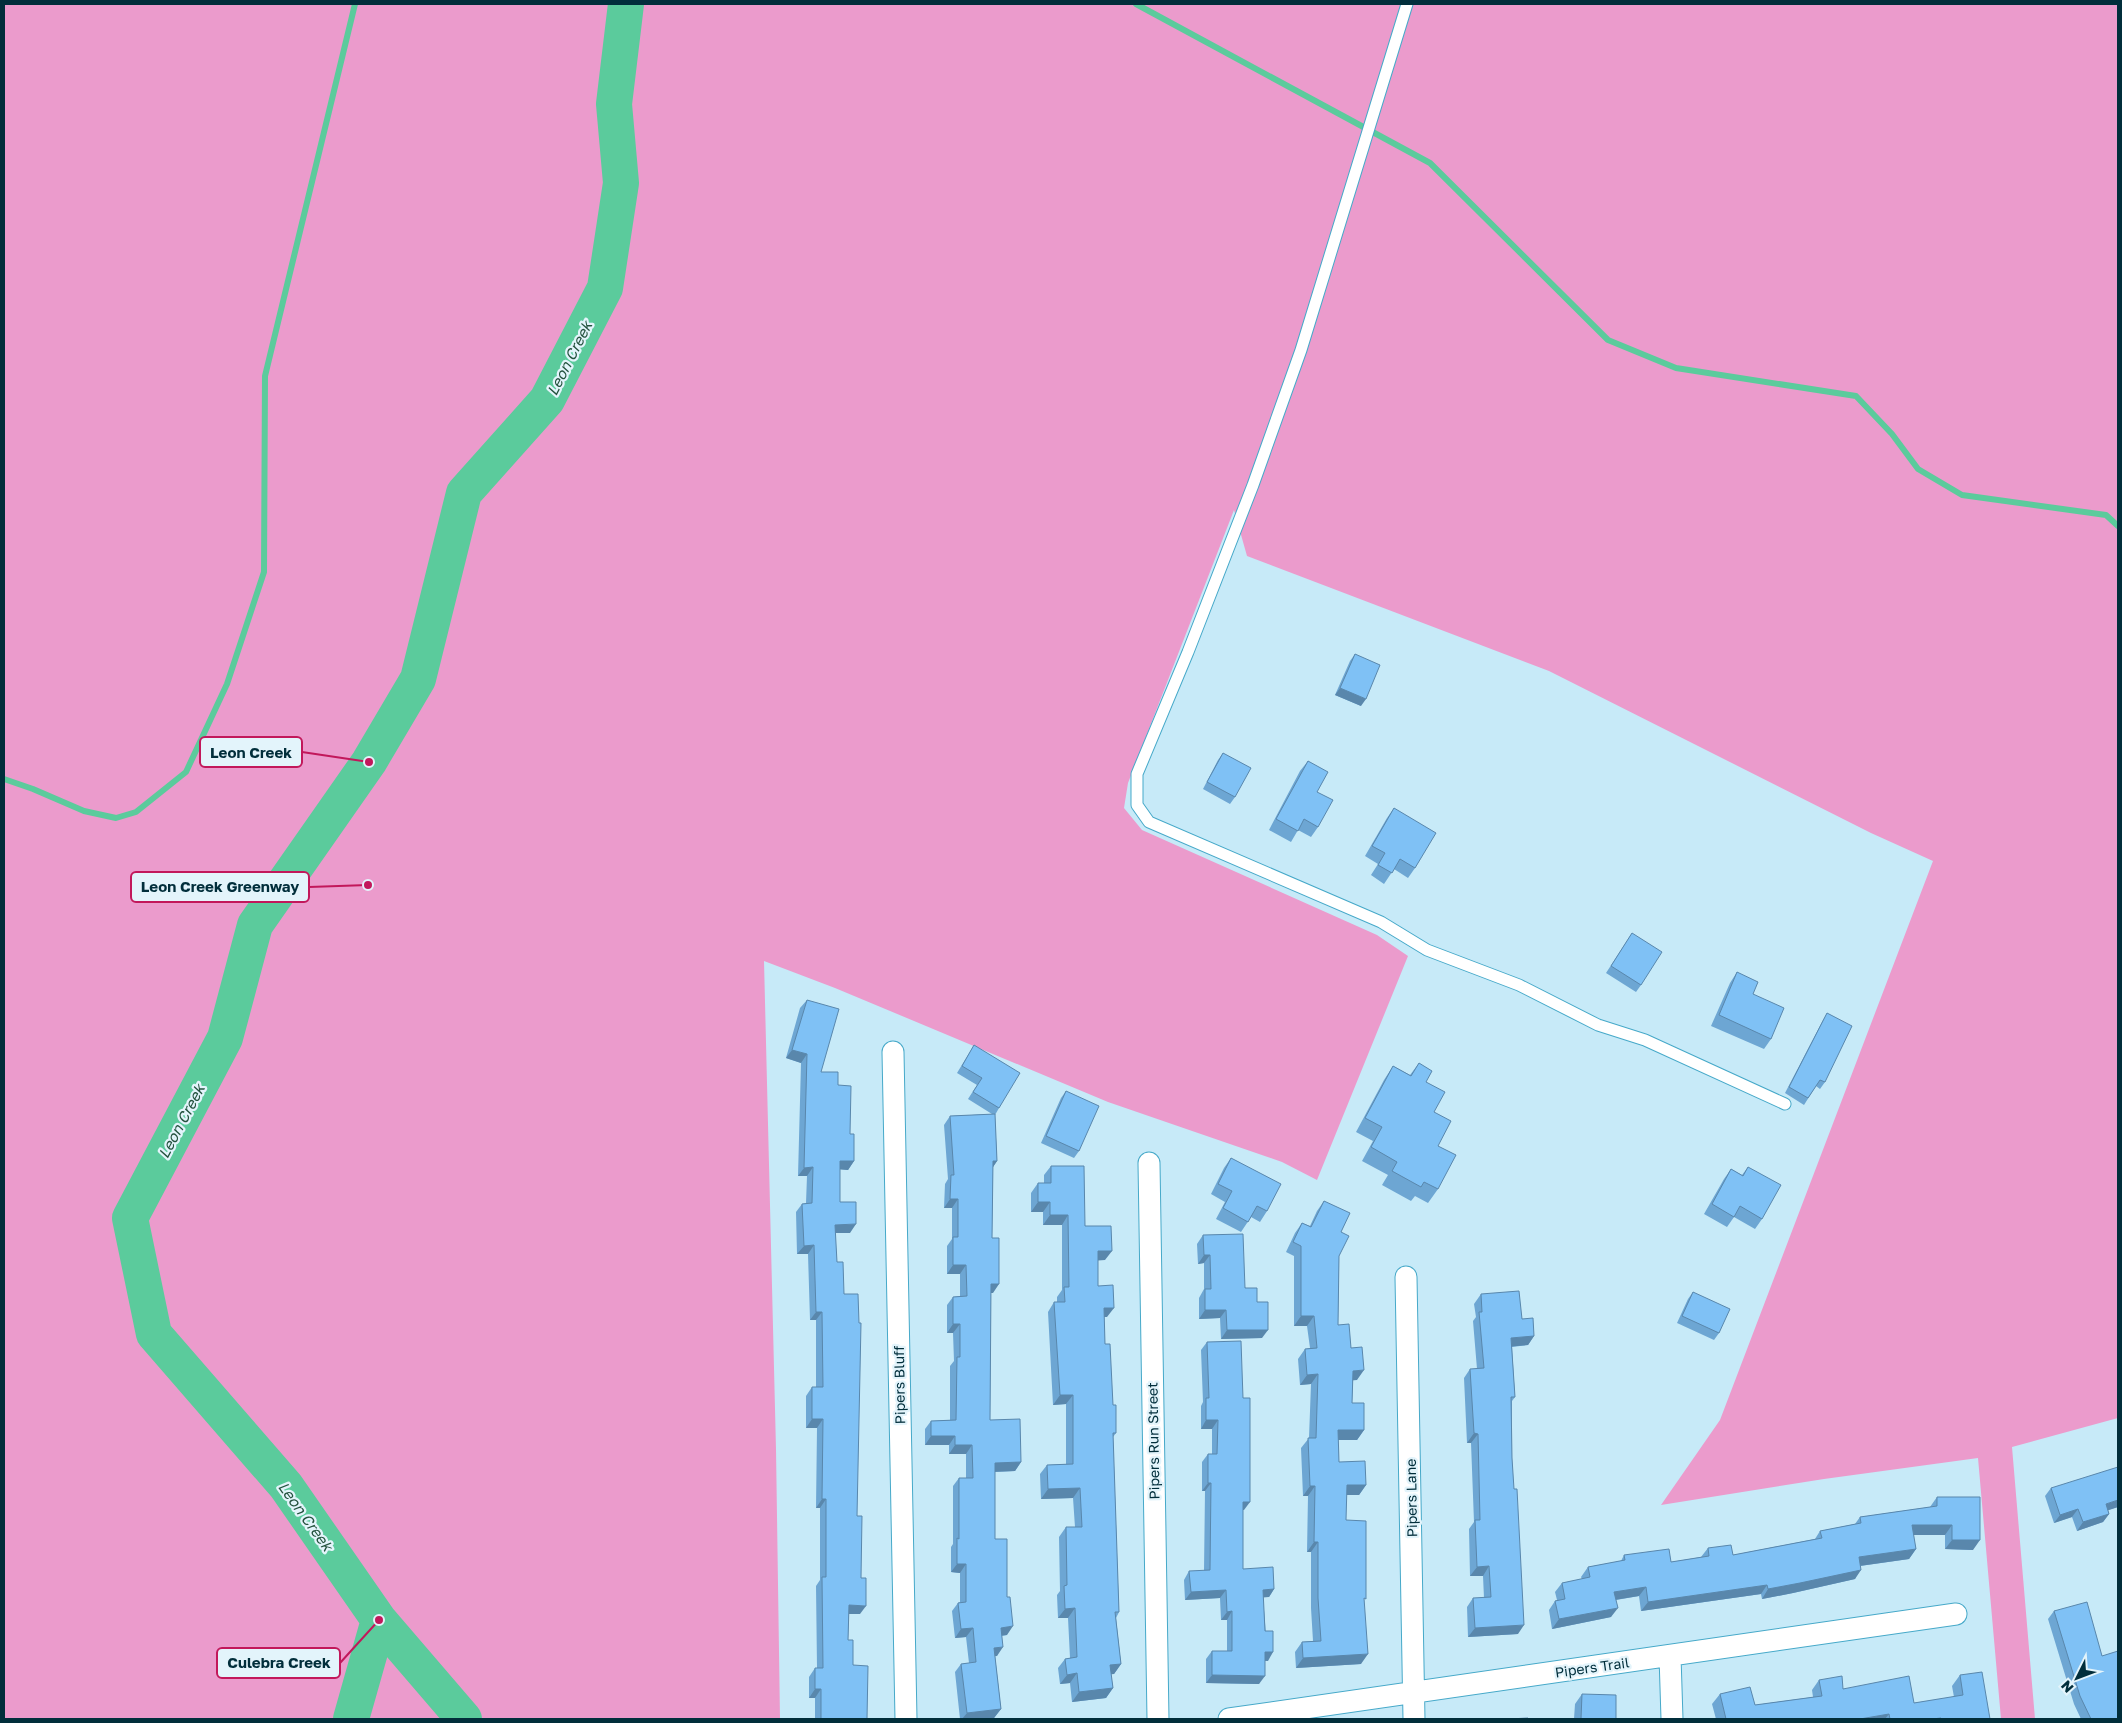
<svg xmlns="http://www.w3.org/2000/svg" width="2122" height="1723" viewBox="0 0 2122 1723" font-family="'Golos Text',sans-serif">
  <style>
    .green { fill: #eb9bcc }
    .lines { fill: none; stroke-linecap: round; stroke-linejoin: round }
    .stream { stroke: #5bcb9c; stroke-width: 6 }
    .river { stroke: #5bcb9c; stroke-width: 36 }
    .lane-casing { stroke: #46a9c9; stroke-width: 13 }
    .street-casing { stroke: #46a9c9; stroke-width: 23 }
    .lane { stroke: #fff; stroke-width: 11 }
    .street { stroke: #fff; stroke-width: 21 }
    .wall { fill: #6da6d3 }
    .shaded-wall { fill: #5987ac }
    .building { fill: #7fc1f5; stroke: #5987ac }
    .labels { text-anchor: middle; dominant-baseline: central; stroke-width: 4.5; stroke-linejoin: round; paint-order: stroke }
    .street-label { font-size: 14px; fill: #012e3b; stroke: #e3f4fb }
    .water-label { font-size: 15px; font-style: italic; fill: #24523e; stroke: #e3f4fb }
    .leader { fill: none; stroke: #c2185b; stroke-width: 2 }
    .callout-dot { fill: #c2185b; stroke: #e3f4fb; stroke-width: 2 }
    .callout { fill: #e3f4fb; stroke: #c2185b; stroke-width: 2 }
    .callout-label { font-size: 15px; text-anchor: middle; font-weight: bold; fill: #012e3b }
  </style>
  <rect width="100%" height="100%" fill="#c7eaf8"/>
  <path class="green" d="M4,4H2118V1418L2012,1447L2035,1719H2001L1978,1458L1824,1479L1661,1505L1720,1420L1933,861L1871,833L1549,671L1247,556L1234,510L1128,783L1124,808L1142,830L1377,935L1408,956L1317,1180L1282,1162L1108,1102L835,988L764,961L776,1449L780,1719H4Z"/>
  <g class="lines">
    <path class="stream" d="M1136,4L1430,163L1608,340L1676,368L1856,396L1892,434L1918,469L1962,495L2106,515L2118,526
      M4,779L33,789L84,811L116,818L136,812L186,772L227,684L264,572L265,376L355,4"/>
    <path class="river" d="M351,1719L379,1620
      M464,1719L379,1620L286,1486L154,1334L130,1218L225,1038L255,925L369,762L418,679L464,493L547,400L605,288L621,183L614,104L626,4"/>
    <g class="lane-casing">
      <path id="lane" d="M1407,4L1301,350L1253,485L1188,652L1137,774V805L1149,822L1381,922L1427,950L1519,985L1598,1025L1645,1040L1785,1104"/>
    </g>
    <g class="street-casing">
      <path id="street" d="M893,1052L906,1719
        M1149,1163L1158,1719
        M1406,1277L1414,1719
        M1670,1656L1672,1719
        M1229,1719L1956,1614"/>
    </g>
    <use href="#lane" class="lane"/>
    <use href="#street" class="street"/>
  </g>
  <path class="wall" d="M1355,654L1361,706L1335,695L1350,661Z
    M1223,753L1235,797L1230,804L1203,789L1218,760Z
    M1308,761L1317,792L1318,827L1311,837L1298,830L1291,842L1269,830L1300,771Z
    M1394,808L1415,868L1408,878L1394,869L1384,884L1371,875L1378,864L1365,856L1387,818Z
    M1632,933L1641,985L1636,992L1606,973Z
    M1737,972L1753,994L1771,1039L1764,1049L1711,1026L1730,983Z
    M807,1000L821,1072L838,1085L850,1134L854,1161L848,1170L840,1169V1202L850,1233H835L837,1262L844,1294L857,1516L860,1614H849L848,1640L853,1665L867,1719H815V1698H809V1677L815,1668H817L816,1586L820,1580V1508H816L817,1428H806V1396L812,1387H816V1320H810L808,1254H797L796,1212L802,1204L806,1203L807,1176H798L801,1063L786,1058L800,1008Z
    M1827,1013L1825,1082L1820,1089L1816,1086L1804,1105L1785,1093L1823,1020Z
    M974,1045L999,1108L995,1115L997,1161L993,1167L992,1238L993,1293H991L990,1420L1021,1462L1015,1471L995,1472V1539L1007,1597V1635L1002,1636L997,1656H995L1001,1709L994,1718L979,1719H960L955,1672L961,1664L969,1663L966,1637L955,1638L952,1611L958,1603L960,1602V1573L951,1572V1547L953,1544V1486L959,1478H966V1454H949V1445H925V1429L931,1421L950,1420V1366L954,1361L953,1333H947V1305L953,1297L960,1296V1274H947V1246L952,1239V1208H944L945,1184L948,1179L944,1125L950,1116L992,1114L968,1099L977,1085L957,1073Z
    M1419,1063L1426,1082L1434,1112L1438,1146V1189L1428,1203L1415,1196L1411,1201L1382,1185L1388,1175L1362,1161L1373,1141L1356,1132L1384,1080L1393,1066L1410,1075Z
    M1066,1091L1079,1151L1074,1158L1041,1143L1061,1098Z
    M1231,1158L1267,1211L1260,1222L1251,1217L1241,1232L1216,1219L1225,1202L1211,1194L1224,1168Z
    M1051,1166L1105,1260H1098V1286L1107,1317H1104L1105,1344L1116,1433L1113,1437L1119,1612L1116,1618L1121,1664L1114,1674H1111L1113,1688L1106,1698L1072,1702L1070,1683L1060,1684L1058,1668L1065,1659L1070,1658L1068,1618H1058L1057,1595L1060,1591L1059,1537L1066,1527H1075L1073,1498L1041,1499L1040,1474L1047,1465L1066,1464V1404L1053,1405L1048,1312L1054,1302H1057V1297L1062,1290V1225H1043V1212H1031V1193L1038,1183H1044V1175Z
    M1748,1167L1762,1219L1755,1229L1734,1217L1727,1227L1704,1214L1724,1179L1731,1169L1742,1175Z
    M1324,1201L1341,1232L1339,1256L1338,1325L1351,1348L1357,1380H1353L1352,1403L1364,1430L1357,1440H1338L1339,1462L1366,1485L1359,1495H1346V1520L1364,1601L1361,1664L1296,1668L1295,1652L1302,1642L1313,1641L1311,1608V1552H1307L1308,1496H1303L1301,1448L1309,1438L1311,1384L1300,1385L1298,1359L1305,1349L1310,1348L1307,1326H1294V1256L1286,1252L1295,1233L1302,1223L1310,1226L1317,1211Z
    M1203,1235L1257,1302L1262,1338L1221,1339L1220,1318L1199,1319V1298L1204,1289V1263L1198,1264L1197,1244Z
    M1693,1292L1719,1333L1714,1340L1677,1323L1688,1299Z
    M1481,1294L1522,1319L1534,1336L1528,1345L1512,1347L1515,1397L1512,1401V1458L1518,1634L1468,1637L1467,1607L1473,1598H1484L1483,1576H1470L1469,1529L1474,1522L1471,1443H1467L1464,1378L1470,1369H1477L1473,1321L1476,1317L1474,1304Z
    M1207,1342L1244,1510H1243V1569L1274,1589L1269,1597H1263L1268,1661H1265L1259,1684L1206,1683V1659L1212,1651H1227V1620H1221L1220,1598L1185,1600L1184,1580L1189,1571H1204L1205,1491H1202V1462L1208,1454H1212V1429H1201V1406L1203,1402L1201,1350Z
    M2051,1488L2118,1507L2108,1510L2109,1514L2103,1522L2077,1531L2072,1517L2054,1523L2045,1496Z
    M1937,1497L1973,1550L1945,1549V1535H1913L1916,1549L1909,1559L1860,1566L1855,1579L1793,1593L1762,1599L1761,1594L1641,1611L1639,1596L1616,1600L1611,1617L1552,1629L1549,1610L1555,1601L1557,1600L1555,1592L1562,1583L1582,1579L1581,1577L1588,1567L1621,1561L1624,1555L1671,1562L1701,1557L1708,1548L1733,1555L1815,1539L1820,1531L1855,1524L1860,1517L1930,1507Z
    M2054,1611L2102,1656L2118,1719H2081L2074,1704L2048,1619Z
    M1960,1675L1990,1719H1716L1712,1704L1720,1694L1755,1705L1813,1697L1812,1690L1819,1680L1843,1689L1914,1703L1954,1697L1952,1686Z
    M1582,1694L1616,1719H1622H1574L1575,1704Z"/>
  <path class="shaded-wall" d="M1340,688L1366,699L1361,706L1335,695Z
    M792,1050L807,1054L801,1063L786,1058Z
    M840,1161H854L848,1170L834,1169Z
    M993,1161H997L991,1170Z
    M813,1167L807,1176H798L804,1168Z
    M950,1199H958L952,1208H944Z
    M1038,1202H1050L1043,1212H1031Z
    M1050,1215H1068L1062,1225H1043Z
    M856,1224L850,1233H829L835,1225Z
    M814,1245L808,1254H797L804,1246Z
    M1098,1251H1112L1105,1260L1091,1261Z
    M1204,1255H1210L1204,1263L1198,1264Z
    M953,1265H966L960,1274H947Z
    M991,1284H999L993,1293H985Z
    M1104,1308H1114L1107,1317H1097Z
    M1205,1310H1226L1220,1318L1199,1319Z
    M816,1312H822L816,1320H810Z
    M1301,1316H1314L1307,1326H1294Z
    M953,1324H960L953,1333H947Z
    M1227,1330H1268L1262,1338L1221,1339Z
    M1534,1336L1528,1345L1505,1347L1511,1338Z
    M1364,1370L1357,1380L1346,1381L1353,1371Z
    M1318,1374L1311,1384L1300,1385L1307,1375Z
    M1060,1395H1073L1066,1404L1053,1405Z
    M812,1419H823L817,1428H806Z
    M1206,1420H1218L1212,1429H1201Z
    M1338,1430H1364L1357,1440H1331Z
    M1474,1433L1478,1434L1471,1443H1467Z
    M931,1436H955L949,1445H925Z
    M955,1445H972L966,1454H949Z
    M1021,1462L1015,1471L989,1472L995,1463Z
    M1208,1483H1211L1205,1491H1202Z
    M1347,1485H1366L1359,1495H1340Z
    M1310,1486H1315L1308,1496H1303Z
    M1080,1488L1073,1498L1041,1499L1048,1489Z
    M822,1499H826L820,1508H816Z
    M2118,1500V1507L2100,1513L2106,1504Z
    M1243,1502H1250L1244,1510H1237Z
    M2078,1509L2072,1517L2054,1523L2060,1515Z
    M2109,1514L2103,1522L2077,1531L2083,1522Z
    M1912,1525H1952L1945,1535H1905Z
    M1952,1540H1980L1973,1550L1945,1549Z
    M1314,1542H1318L1311,1552H1307Z
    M1916,1549L1909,1559L1852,1567L1859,1557Z
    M957,1564H966L960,1573L951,1572Z
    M1489,1566L1483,1576H1470L1477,1567Z
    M1861,1570L1855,1579L1793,1593L1762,1599L1768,1589Z
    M1767,1585L1761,1594L1641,1611L1648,1602Z
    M1646,1587L1639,1596L1608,1601L1614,1592Z
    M1274,1589L1269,1597L1257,1598L1263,1590Z
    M1226,1590L1220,1598L1185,1600L1191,1592Z
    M849,1605L866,1606L860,1614H843Z
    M1075,1608L1068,1618H1058L1065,1609Z
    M1618,1608L1611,1617L1552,1629L1559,1619Z
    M1232,1611L1227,1620H1221L1227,1612Z
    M1524,1625L1518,1634L1468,1637L1475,1628Z
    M1013,1626L1007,1635L995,1636L1001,1628Z
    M973,1628L966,1637L955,1638L961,1629Z
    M1003,1647L997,1656L987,1657L994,1648Z
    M1265,1652H1273L1268,1661L1259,1660Z
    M1368,1654L1361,1664L1296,1668L1303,1658Z
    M1121,1664L1114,1674L1104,1675L1110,1665Z
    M1077,1673L1070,1683L1060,1684L1067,1675Z
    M1212,1675L1265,1676L1259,1684L1206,1683Z
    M1113,1688L1106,1698L1072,1702L1079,1692Z
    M815,1689H821L815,1698H809Z
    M1001,1709L994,1718L979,1719H962L967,1713Z
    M1889,1714L1885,1719H1860Z"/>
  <path class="building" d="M1355,654L1380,665L1366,699L1340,688Z
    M1223,753L1251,768L1235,797L1207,782Z
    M1308,761L1328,772L1317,792L1333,800L1318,827L1304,819L1298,831L1276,819Z
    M1394,808L1436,833L1415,868L1400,859L1392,873L1378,865L1385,853L1372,846Z
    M1632,933L1662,952L1641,985L1611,966Z
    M1737,972L1758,982L1753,994L1784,1008L1771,1039L1719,1015Z
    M807,1000L839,1009L821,1072H838V1085L851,1086L850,1134H854V1161H840V1202H856V1224L835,1225L837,1262H843L844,1294H858L859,1323H861L857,1516H862L861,1578H866V1606L849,1605L848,1640H853V1665L868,1666L867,1719H821V1689H815V1668H823L822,1577H826V1499H822L823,1419H812V1387H823L822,1312H816L814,1245L804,1246L802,1204L812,1203L813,1167L804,1168L807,1054L792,1050Z
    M1827,1013L1852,1026L1825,1082L1820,1080L1808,1098L1789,1087Z
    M974,1045L1020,1073L999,1108L973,1092L982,1078L962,1066Z
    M1419,1063L1432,1071L1426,1082L1445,1092L1434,1112L1451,1121L1438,1146L1456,1155L1438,1189L1424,1182L1421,1187L1392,1171L1397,1162L1371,1147L1382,1127L1365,1118L1393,1066L1411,1076Z
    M1066,1091L1099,1106L1079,1151L1046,1136Z
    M995,1114L997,1161H993L992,1238H999V1284H991L990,1420L1020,1419L1021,1462L995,1463V1539H1007V1597H1010L1013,1626L1001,1628L1003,1647L994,1648L1001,1709L967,1713L961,1664L976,1662L973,1628L961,1629L958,1603L966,1602V1564H957V1538L959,1539V1478H973L972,1445H955V1436H931V1421L956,1420L957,1357H960V1324H953V1297L967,1296L966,1265H953V1237H958V1199H950L951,1175H954L950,1116Z
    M1231,1158L1281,1184L1267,1211L1257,1206L1248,1222L1223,1208L1232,1191L1218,1184Z
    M1051,1166H1084L1085,1226H1111L1112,1251H1098V1286L1113,1285L1114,1308H1104L1105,1344H1110L1113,1405H1116V1433H1113L1119,1612H1115L1121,1664L1110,1665L1113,1688L1079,1692L1077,1673L1067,1675L1065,1659L1077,1657L1075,1608L1065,1609L1064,1586L1067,1585L1066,1527H1082L1080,1488L1048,1489L1047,1465L1073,1464V1395H1060L1054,1302H1065L1064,1287H1069L1068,1215H1050V1202H1038V1183H1051Z
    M1748,1167L1781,1185L1762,1219L1740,1206L1734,1217L1712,1204L1731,1169L1743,1176Z
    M1324,1201L1350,1213L1341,1232L1349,1236L1339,1256L1338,1325L1349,1324L1351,1348L1362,1347L1364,1370L1353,1371L1352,1403H1364V1430H1338L1339,1462L1365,1461L1366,1485H1347L1346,1520L1366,1521V1599L1364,1598L1368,1654L1303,1658L1302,1642L1321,1641L1318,1598V1542H1314L1315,1486H1310L1308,1438H1316L1318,1374L1307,1375L1305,1349L1317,1348L1314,1316H1301V1246L1293,1242L1302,1223L1311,1227Z
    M1243,1234L1245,1288H1257V1302H1268V1330H1227L1226,1310H1205V1289H1211L1210,1255H1204L1203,1235Z
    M1519,1291L1522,1319L1533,1318L1534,1336L1511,1338L1515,1397H1511L1512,1458L1514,1489H1517L1524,1625L1475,1628L1473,1598L1491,1597L1489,1566L1477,1567L1475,1520H1480L1478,1434L1474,1433L1470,1369L1484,1368L1479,1312H1482L1481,1294Z
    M1693,1292L1730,1309L1719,1333L1682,1316Z
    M1241,1341L1243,1398H1250V1502H1243V1569L1273,1567L1274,1589L1263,1590L1265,1631H1273V1652H1265V1676L1212,1675V1651H1232V1611L1227,1612L1226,1590L1191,1592L1189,1571L1210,1570L1211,1483H1208V1454H1217L1218,1420H1206V1398H1209L1207,1342Z
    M2118,1467V1500L2106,1504L2109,1514L2083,1522L2078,1509L2060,1515L2051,1488Z
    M1937,1497H1980V1540H1952V1525H1912L1916,1549L1859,1557L1861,1570L1800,1583L1768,1589L1767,1585L1648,1602L1646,1587L1614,1592L1618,1608L1559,1619L1555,1601L1565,1599L1562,1583L1590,1577L1588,1567L1625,1560L1624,1555L1669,1549L1671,1562L1709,1556L1708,1548L1731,1545L1733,1555L1822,1538L1820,1531L1861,1523L1860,1517L1937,1506Z
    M2087,1602L2102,1656L2118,1651V1719H2091L2080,1696L2054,1611Z
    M1982,1672L1990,1719H1941V1718L1932,1719H1890L1889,1714L1860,1719H1726L1720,1694L1750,1687L1755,1705L1822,1696L1819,1680L1842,1676L1843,1689L1909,1676L1914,1703L1963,1695L1960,1675Z
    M1582,1694L1616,1695V1719H1622H1581Z
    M1528,1718V1719H1509Z"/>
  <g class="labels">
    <g class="street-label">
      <text transform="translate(899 1385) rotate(-91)">Pipers Bluff</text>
      <text transform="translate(1153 1441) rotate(-91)">Pipers Run Street</text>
      <text transform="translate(1411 1498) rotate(-91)">Pipers Lane</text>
      <text transform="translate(1592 1667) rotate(-8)">Pipers Trail</text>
    </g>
    <g class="water-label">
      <text transform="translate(569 358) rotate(-63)">Leon Creek</text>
      <text transform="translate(181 1121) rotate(-62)">Leon Creek</text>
      <text transform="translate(306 1516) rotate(54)">Leon Creek</text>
    </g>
  </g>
  <path class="leader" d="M369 762L302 752M368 885L309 887M379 1620L340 1663"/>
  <g class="callout-dot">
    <circle cx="369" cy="762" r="5"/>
    <circle cx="368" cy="885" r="5"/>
    <circle cx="379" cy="1620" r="5"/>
  </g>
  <g class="callout">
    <rect x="200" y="737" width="102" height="30" rx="5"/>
    <rect x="131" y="872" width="178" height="30" rx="5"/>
    <rect x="217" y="1648" width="123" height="30" rx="5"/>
  </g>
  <g class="callout-label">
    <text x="251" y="758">Leon Creek</text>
    <text x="220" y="892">Leon Creek Greenway</text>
    <text x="279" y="1668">Culebra Creek</text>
  </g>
  <rect width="2122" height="1723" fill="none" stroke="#012e3b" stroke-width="10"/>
  <g transform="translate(2077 1678) rotate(228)" stroke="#e3f4fb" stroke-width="4" paint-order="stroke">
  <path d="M0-4L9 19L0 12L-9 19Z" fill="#012e3b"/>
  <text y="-8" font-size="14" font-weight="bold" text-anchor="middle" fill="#012e3b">N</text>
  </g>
</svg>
